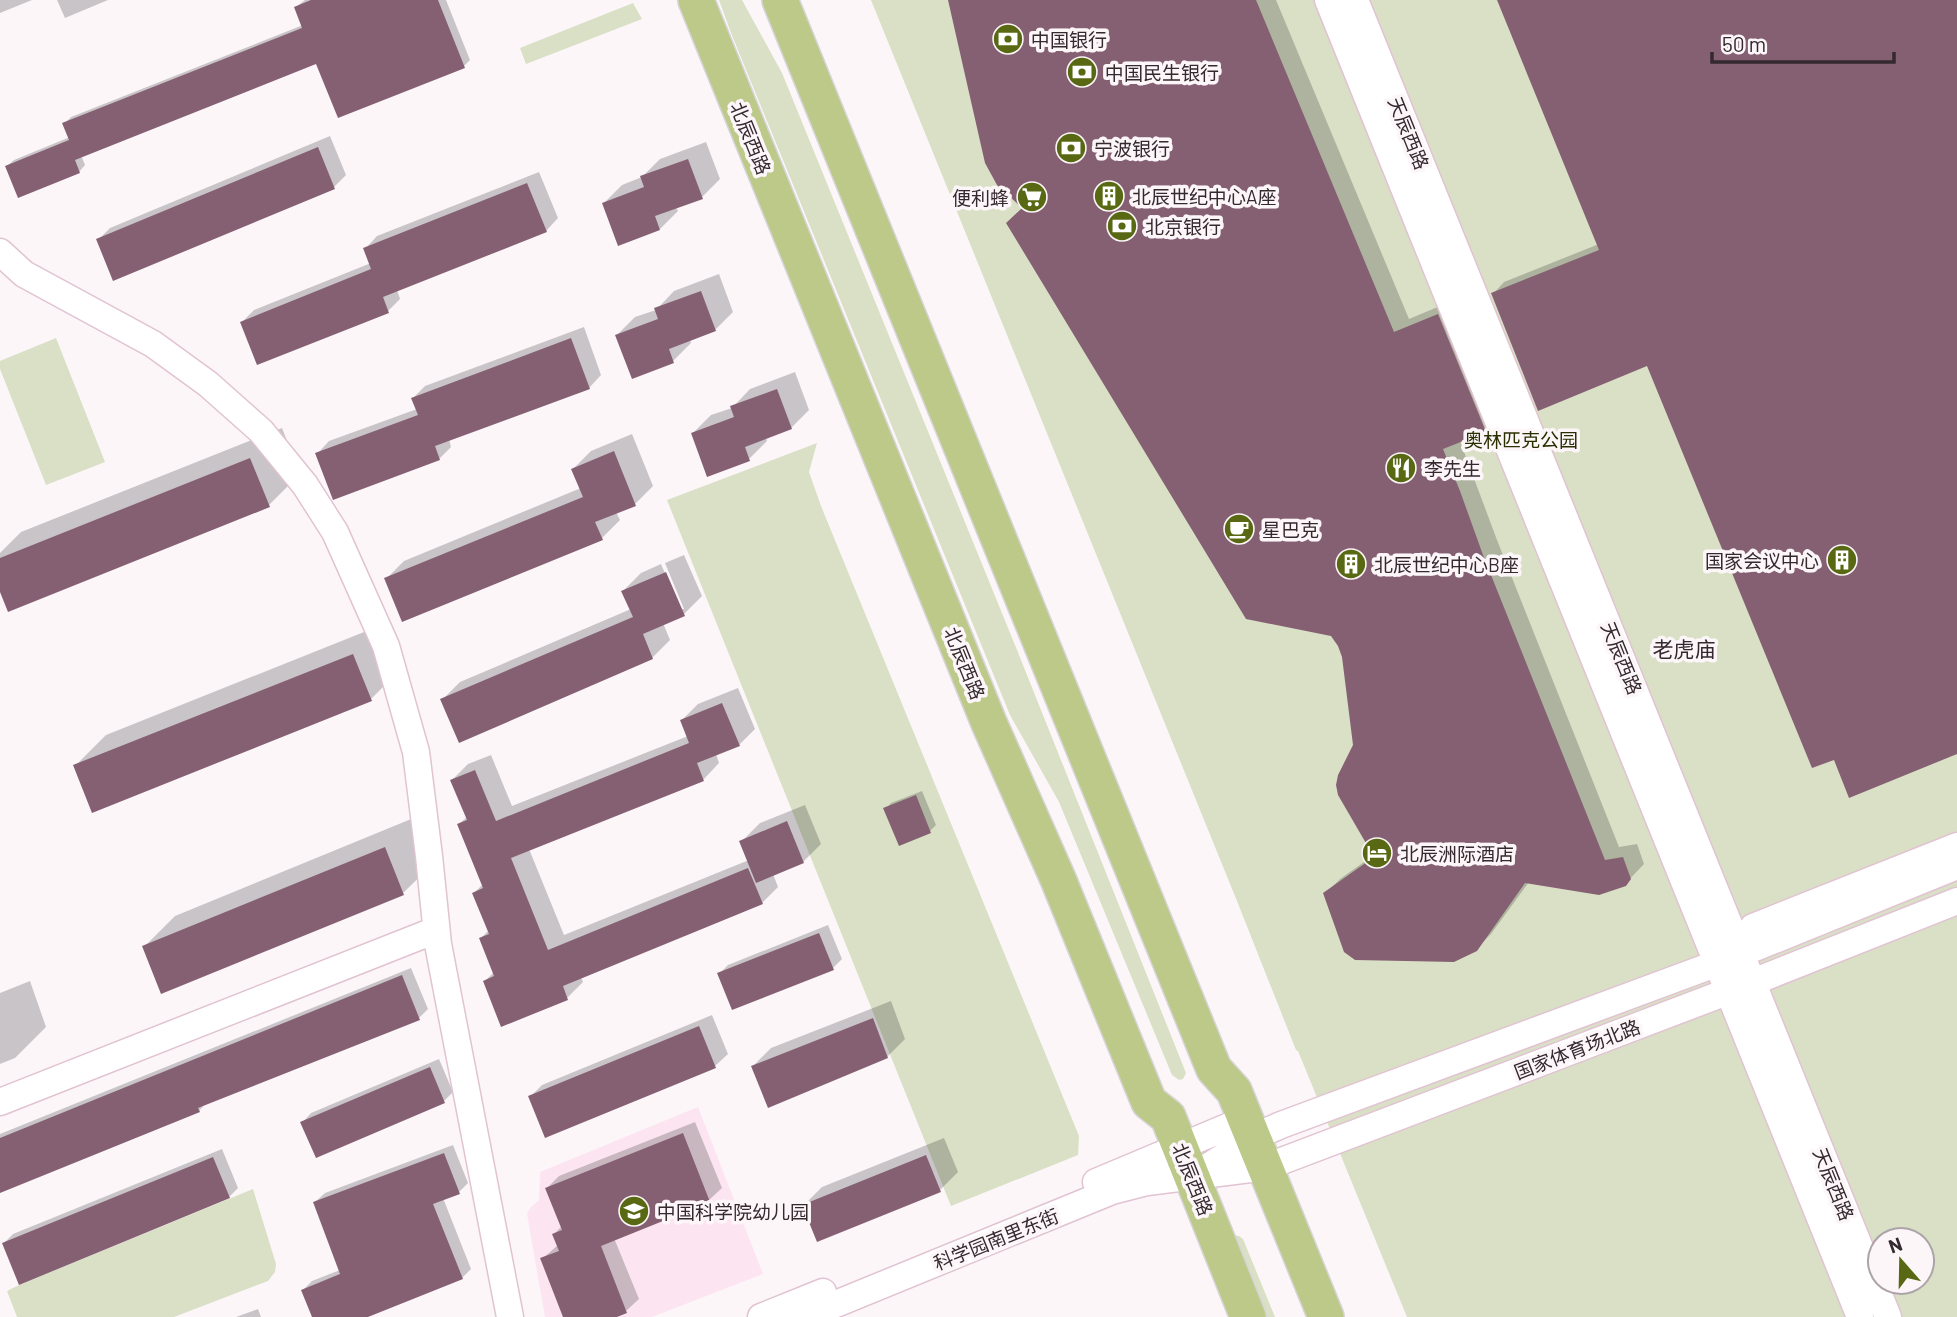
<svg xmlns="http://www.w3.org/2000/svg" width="1957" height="1317" viewBox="0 0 1957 1317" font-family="Barlow,'Noto Sans SC',sans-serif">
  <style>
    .built { fill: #fce5f0 }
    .green { fill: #d9e0c6; fill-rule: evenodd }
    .shadow { fill: #0003 }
    .building { fill: #856073 }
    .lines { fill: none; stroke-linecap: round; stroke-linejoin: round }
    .minor-casing { stroke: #e1c3d2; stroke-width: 29 }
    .major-casing { stroke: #d6d4d5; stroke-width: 38 }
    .minor { stroke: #fff; stroke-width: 26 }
    .major { stroke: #bcc989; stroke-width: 35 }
    .labels { text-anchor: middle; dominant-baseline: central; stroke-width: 7; stroke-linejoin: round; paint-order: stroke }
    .poi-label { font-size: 19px; fill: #34292f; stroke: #fcf6f9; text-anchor: start }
    .street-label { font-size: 19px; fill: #34292f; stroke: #fcf6f9 }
    .park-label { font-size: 19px; fill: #283001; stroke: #fcf6f9 }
    .neighbourhood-label { font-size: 21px; fill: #34292f; stroke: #fcf6f9 }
  </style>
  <rect width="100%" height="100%" fill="#fcf6f9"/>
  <path class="built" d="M698,1107L763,1274L652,1317H545L527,1214L530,1208L539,1200L540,1172Z"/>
  <path class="green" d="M719,0H742L782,73L1017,650L1186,1073L1183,1079L1179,1080L1172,1075L1059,802L1010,715L731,33Z
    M871,0H1957V1317H1407L1298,1051L1296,1050L1237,901ZM1880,1240H1922V1282H1880Z
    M633,3L642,19L526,64L520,48Z
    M56,338L105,462L46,485L0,369V361Z
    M817,443L809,472L821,506L1079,1136L1078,1155L951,1206L667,500Z
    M253,1189L276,1264L275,1272L268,1281L174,1317H17L7,1291L19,1285Z
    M1233,1235L1239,1236L1243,1239L1275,1317H1256Z"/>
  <path class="shadow" d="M0,0H32L0,13Z
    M57,0H108L65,18Z
    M305,0H446L470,60L464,66L317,61L81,155L85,165L79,172L7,166L14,160L70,137L64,124L71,117L303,25L296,7Z
    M950,0H1276L1409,319L1452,301L1499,416L1485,431L1460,441L1497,540L1619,847L1637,844L1644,864L1625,884L1529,882L1491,934L1475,950L1325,894L1340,879L1374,855L1355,746L1344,657L1340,646L1024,207Z
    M1498,0H1957V752L1835,757L1648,364L1493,294L1504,282L1599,244Z
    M330,136L346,175L334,187L98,240L110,228Z
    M706,142L720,179L702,197L676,207L678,211L660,229L604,203L622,185L642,177L660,159Z
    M539,172L558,218L546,231L397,290L400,299L388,311L242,322L254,310L371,263L365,249L377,236Z
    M719,274L733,312L715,330L690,339L691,343L673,361L617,335L635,317L656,310L674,291Z
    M584,327L601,375L589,388L449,439L451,447L439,459L317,454L329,441L417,409L413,398L425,386Z
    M795,372L809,410L791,428L766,437L767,441L749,459L693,433L711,415L732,408L750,389Z
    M282,428L300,474L269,505L0,587V553L21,532Z
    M632,434L653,486L635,504L616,512L620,520L602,538L386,579L404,561L581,488L573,469L591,451Z
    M684,555L702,596L684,614L663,623L670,640L652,658L442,700L460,682L631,609L623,591L641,573L661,564L680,609H684L665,563Z
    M384,624L402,668L371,699L75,766L106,735Z
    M738,688L755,729L739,745L716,754L719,763L704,779L529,849L564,935L749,860L742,841L760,823L805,805L821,844L803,862L773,874L778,887L762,903L581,977L583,982L567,998L485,981L494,972L481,938L489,930L474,893L483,884L459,824L467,817L452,780L468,764L491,755L512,806L688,736L682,720L698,704Z
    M922,791L936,825L930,831L900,844L886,809L891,803Z
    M416,817L435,862L403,893L162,992L144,947L175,916Z
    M828,925L842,959L833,968L719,974L728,965Z
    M411,968L428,1009L419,1018L207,1102L199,1111L0,1183V1134Z
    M30,981L46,1027L15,1058L0,1064V993Z
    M891,1001L905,1039L887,1057L753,1066L771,1048Z
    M712,1015L728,1054L715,1066L546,1136L530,1097L542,1085Z
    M439,1059L453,1092L444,1101L302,1123L311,1113Z
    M695,1122L722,1188L709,1200L614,1238L639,1299L626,1311L613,1317H565L542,1259L558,1245L554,1234L562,1226L547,1188L559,1176Z
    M944,1138L958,1172L940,1190L804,1205L822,1187Z
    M453,1145L468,1183L459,1192L443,1198L471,1269L462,1278L363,1317H313L303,1290L312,1281L340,1270L315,1202L325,1193Z
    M222,1149L238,1188L229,1197L4,1243L13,1234Z
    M258,1309L261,1317H236Z"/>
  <path class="building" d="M311,0H438L465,68L338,118L316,64L75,160L80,173L18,198L5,166L69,140L62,123L302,28L294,7Z
    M948,0H1256L1394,332L1438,314L1486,432L1443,449L1460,491L1483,555L1605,860L1623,857L1631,879L1626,886L1599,895L1525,883L1477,951L1454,962L1355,960L1344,952L1323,893L1374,857L1338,795L1336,785L1338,775L1353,745L1342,657L1338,646L1331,636L1246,619L1006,223L1022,208L997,185L985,163Z
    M1497,0H1957V754L1849,798L1834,760L1812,768L1647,366L1538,411L1491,293L1599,250Z
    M318,147L335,189L113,281L96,239Z
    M688,159L703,199L655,216L660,230L618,246L602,203L644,187L640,176Z
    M527,183L547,232L383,297L389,313L257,365L240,322L371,269L363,248Z
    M701,291L716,331L669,349L674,363L632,379L615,335L658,319L654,308Z
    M571,338L590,389L435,446L440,460L333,500L315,453L418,415L411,398Z
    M777,389L792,429L745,447L750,461L707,477L691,433L734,417L730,406Z
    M614,451L636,506L595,522L603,540L402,622L384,578L583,497L571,469Z
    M250,458L270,507L8,612L0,592V558Z
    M666,572L685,616L643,634L653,659L459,743L440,699L633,617L621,591Z
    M353,654L372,701L92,813L73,765Z
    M722,703L740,746L697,763L704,781L511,858L548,950L748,868L763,904L563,986L568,1000L501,1027L483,981L494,976L479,938L489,934L472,893L483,888L457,824L467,820L450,780L475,770L496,821L689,743L680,720Z
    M916,795L931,833L899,846L883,808Z
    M787,821L804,863L756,883L739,841Z
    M385,847L404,895L161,994L142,946Z
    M819,933L834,970L732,1010L717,973Z
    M402,975L420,1020L198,1108L200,1112L0,1193V1138Z
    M873,1018L888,1058L768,1108L751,1066Z
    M699,1026L716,1068L545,1138L528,1096Z
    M430,1067L445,1103L316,1158L300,1122Z
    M683,1133L710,1202L601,1246L627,1313L617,1317H563L540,1258L559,1251L552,1234L562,1230L545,1188Z
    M444,1153L460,1194L433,1204L463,1279L368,1317H312L301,1290L340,1274L313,1202Z
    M926,1155L941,1192L817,1242L802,1205Z
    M213,1157L230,1198L19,1285L2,1243Z"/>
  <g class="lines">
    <g class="minor-casing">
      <path id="minor" d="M1328,0L1860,1317
        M1355,0L1888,1317
        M0,252L24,274L153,344L208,384L261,431L305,485L335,532L386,646L416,752L429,856L438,944L510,1317
        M1742,954L1753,927L1957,846
        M0,1102L436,930
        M1200,1172L1254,1137L1281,1125L1718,963L1957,866
        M1096,1182L1246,1119
        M761,1317L823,1292
        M804,1317L1112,1191L1147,1182L1266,1167L1753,982L1957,901"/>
    </g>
    <g class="major-casing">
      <path id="major" d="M696,0L989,723L1058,879L1149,1102L1168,1117L1248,1317
        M780,0L1214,1069L1234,1091L1326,1317"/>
    </g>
    <use href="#minor" class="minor"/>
    <use href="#major" class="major"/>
  </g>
  <defs>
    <g id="bank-disc" transform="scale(1.575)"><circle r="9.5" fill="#596913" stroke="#fcf6f9"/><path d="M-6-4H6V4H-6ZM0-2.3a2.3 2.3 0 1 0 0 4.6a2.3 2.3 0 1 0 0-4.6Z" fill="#fff"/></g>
    <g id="building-disc" transform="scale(1.575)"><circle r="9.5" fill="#596913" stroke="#fcf6f9"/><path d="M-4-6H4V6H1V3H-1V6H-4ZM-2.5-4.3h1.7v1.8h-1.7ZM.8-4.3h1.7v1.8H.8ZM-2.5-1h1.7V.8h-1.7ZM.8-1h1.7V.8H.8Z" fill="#fff"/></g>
    <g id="supermarket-disc" transform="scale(1.575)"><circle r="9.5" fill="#596913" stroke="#fcf6f9"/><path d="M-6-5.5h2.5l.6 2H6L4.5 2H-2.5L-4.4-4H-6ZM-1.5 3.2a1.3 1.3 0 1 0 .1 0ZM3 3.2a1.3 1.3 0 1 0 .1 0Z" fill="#fff"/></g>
    <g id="restaurant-disc" transform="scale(1.575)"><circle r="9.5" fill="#596913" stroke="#fcf6f9"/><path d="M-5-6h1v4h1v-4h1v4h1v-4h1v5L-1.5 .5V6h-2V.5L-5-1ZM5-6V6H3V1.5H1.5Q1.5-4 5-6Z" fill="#fff"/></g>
    <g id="cafe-disc" transform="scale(1.575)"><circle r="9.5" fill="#596913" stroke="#fcf6f9"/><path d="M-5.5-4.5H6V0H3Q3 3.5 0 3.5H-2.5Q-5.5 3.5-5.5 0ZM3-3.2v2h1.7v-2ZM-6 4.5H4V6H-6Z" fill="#fff"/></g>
    <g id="hotel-disc" transform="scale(1.575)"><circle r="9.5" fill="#596913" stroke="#fcf6f9"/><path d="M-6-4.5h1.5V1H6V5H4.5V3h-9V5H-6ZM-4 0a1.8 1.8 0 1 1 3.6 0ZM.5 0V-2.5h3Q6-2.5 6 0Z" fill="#fff"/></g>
    <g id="school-disc" transform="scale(1.575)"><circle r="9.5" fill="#596913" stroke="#fcf6f9"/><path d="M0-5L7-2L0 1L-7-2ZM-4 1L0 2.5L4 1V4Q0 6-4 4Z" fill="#fff"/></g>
  </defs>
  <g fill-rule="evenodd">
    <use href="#bank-disc" x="1008" y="39"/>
    <use href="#bank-disc" x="1082" y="72"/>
    <use href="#bank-disc" x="1071" y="148"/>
    <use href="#building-disc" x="1109" y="196"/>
    <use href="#supermarket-disc" x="1032" y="197"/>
    <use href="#bank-disc" x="1122" y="226"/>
    <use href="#restaurant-disc" x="1401" y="468"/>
    <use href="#cafe-disc" x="1239" y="529"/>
    <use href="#building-disc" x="1842" y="560"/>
    <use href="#building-disc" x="1351" y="564"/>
    <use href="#hotel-disc" x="1377" y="853"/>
    <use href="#school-disc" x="634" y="1211"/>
  </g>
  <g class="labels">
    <g class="poi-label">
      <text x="1031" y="39">中国银行</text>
      <text x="1105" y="72">中国民生银行</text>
      <text x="1094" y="148">宁波银行</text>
      <text x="1132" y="196">北辰世纪中心A座</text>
      <text x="1009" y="197" text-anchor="end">便利蜂</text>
      <text x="1145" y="226">北京银行</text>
      <text x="1424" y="468">李先生</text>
      <text x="1262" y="529">星巴克</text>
      <text x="1819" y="560" text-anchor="end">国家会议中心</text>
      <text x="1374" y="564">北辰世纪中心B座</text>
      <text x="1400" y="853">北辰洲际酒店</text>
      <text x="657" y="1211">中国科学院幼儿园</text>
    </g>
    <g class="street-label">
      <text transform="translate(1409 133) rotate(68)">天辰西路</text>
      <text transform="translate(751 138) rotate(68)">北辰西路</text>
      <text transform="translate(1622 658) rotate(68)">天辰西路</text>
      <text transform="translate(965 663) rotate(68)">北辰西路</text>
      <text transform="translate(1577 1049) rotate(-21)">国家体育场北路</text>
      <text transform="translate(1193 1179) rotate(68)">北辰西路</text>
      <text transform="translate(1834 1184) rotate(68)">天辰西路</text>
      <text transform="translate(996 1239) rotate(-22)">科学园南里东街</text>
    </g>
    <g class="park-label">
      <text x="1521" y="439">奥林匹克公园</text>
    </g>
    <g class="neighbourhood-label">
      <text x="1684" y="648">老虎庙</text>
    </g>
  </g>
  <g transform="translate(1901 1261) rotate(340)"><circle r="33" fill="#fcf6f9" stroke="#aca4a8" stroke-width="2"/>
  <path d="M0-5L12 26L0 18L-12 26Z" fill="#596913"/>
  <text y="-10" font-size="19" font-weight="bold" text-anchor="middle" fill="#34292f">N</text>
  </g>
  <path d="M1712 52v10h182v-10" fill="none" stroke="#34292f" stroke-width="3.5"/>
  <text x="1722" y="52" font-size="21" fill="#34292f" stroke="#fcf6f9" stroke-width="5" paint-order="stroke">50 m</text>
</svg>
